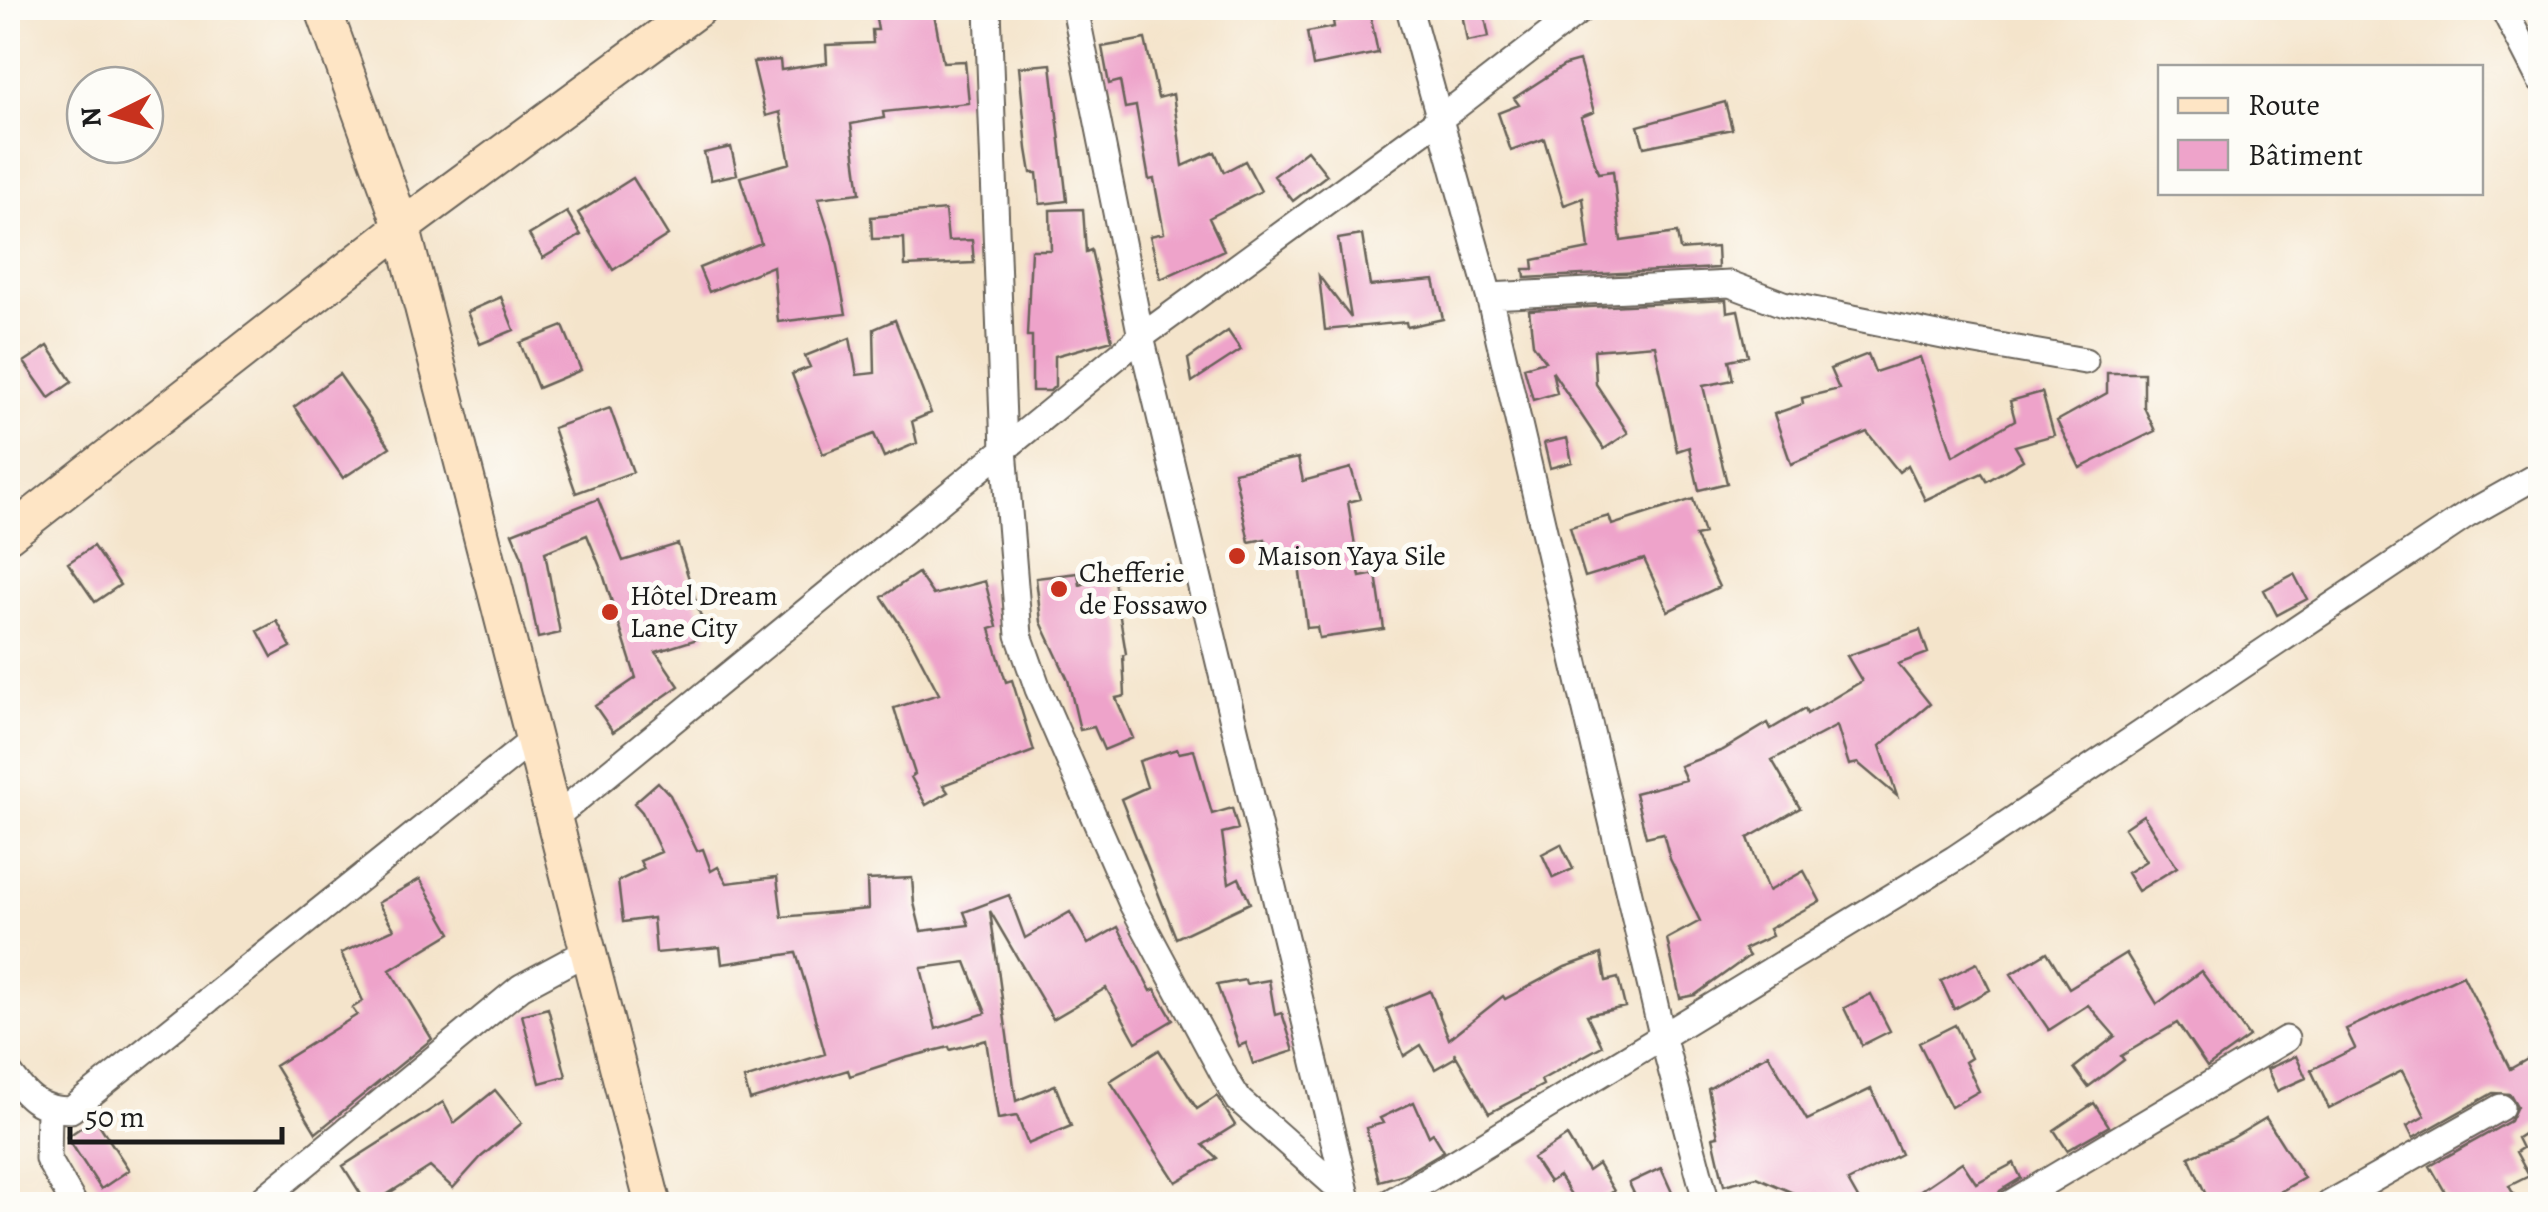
<svg xmlns="http://www.w3.org/2000/svg" width="2548" height="1212" viewBox="0 0 2548 1212" font-family="Alegreya,serif">
  <style>
    .building { fill: #eea3ca; fill-rule: evenodd }
    .lines { fill: none; stroke-linecap: round; stroke-linejoin: round }
    .street-casing { stroke: #686259; stroke-width: 29 }
    .secondary-casing { stroke: #686259; stroke-width: 39 }
    .street { stroke: #fff; stroke-width: 25 }
    .secondary { stroke: #fee5c5; stroke-width: 35 }
    .poi-dot { fill: #c8321e; stroke: #fdfcf7; stroke-width: 4 }
    .labels { text-anchor: middle; dominant-baseline: central; stroke-width: 10; stroke-linejoin: round; paint-order: stroke }
    .poi-label { font-size: 28px; fill: #1c1c1c; stroke: #fdfcf7; text-anchor: start }
  </style>
  <rect width="100%" height="100%" fill="#fdfcf7"/>
  <filter id="ink" filterUnits="userSpaceOnUse"><feTurbulence type="fractalNoise" baseFrequency=".01" numOctaves="2"/><feDisplacementMap in="SourceGraphic" scale="20" xChannelSelector="R" yChannelSelector="G"/><feConvolveMatrix kernelMatrix="1 2 1 2 8 2 1 2 1" color-interpolation-filters="sRGB"/></filter>
  <filter id="wash" filterUnits="userSpaceOnUse"><feTurbulence type="fractalNoise" baseFrequency=".0048" numOctaves="4" result="noise"/><feDisplacementMap in="SourceGraphic" scale="40" xChannelSelector="R" yChannelSelector="G"/><feGaussianBlur stdDeviation="2.25" result="paint"/><feColorMatrix in="noise" values="0 0 0 0 0 0 0 0 0 0 0 0 0 0 0 0 0 1.4 0 .05"/><feComposite in="paint" operator="in"/></filter>
  <g filter="url(#wash)">
    <rect width="100%" height="100%" fill="#f4e4cb"/>
    <g id="blocks">
      <path class="building" d="M874,8H933L943,62L965,61L969,103L883,112L884,118L851,124L860,193L818,198L832,241L846,314L778,322L773,266L709,292L699,268L761,243L740,177L790,163L780,112L766,116L753,62L780,60L781,70L827,63L826,45L873,43L872,30H878Z
        M1461,8H1483L1489,37L1467,41Z
        M1370,14L1378,53L1313,66L1307,32L1334,27L1333,21Z
        M1145,39L1158,98L1173,94L1183,166L1215,152L1224,172L1245,161L1261,191L1209,218L1224,250L1161,279L1150,236L1164,233L1154,179L1149,180L1136,106L1125,108L1120,81L1109,84L1102,47Z
        M1579,61L1594,112L1581,117L1598,173L1613,171L1621,241L1677,233L1680,250L1717,247L1718,268L1525,278L1524,269H1534L1533,260L1589,249L1583,198L1564,205L1544,139L1511,151L1498,113L1519,105L1514,98L1565,65Z
        M1051,64L1067,201L1040,204L1037,173H1031L1027,149L1019,67Z
        M1725,102L1732,129L1644,147L1638,126Z
        M731,147L737,174L711,180L704,153Z
        M1307,150L1327,175L1293,201L1274,176Z
        M633,178L668,235L613,270L578,213Z
        M1083,209L1086,252L1091,250L1112,340L1055,356V386L1050,391H1032V336H1027L1031,250H1051L1050,210Z
        M945,210L948,241L972,240L974,263L905,266L904,238L872,239L871,217Z
        M567,212L581,235L543,258L529,235Z
        M1362,235L1370,286L1434,280L1443,319L1407,327L1406,322L1325,330L1319,276L1351,318L1338,239Z
        M501,297L514,330L480,344L467,312Z
        M1726,300L1727,312L1738,310L1748,356L1729,360L1733,380L1703,386L1727,483L1699,490L1689,447L1677,451L1655,345L1594,350L1596,384L1628,433L1604,449L1552,371L1557,393L1533,400L1524,367L1545,361L1533,344L1529,310Z
        M895,320L931,413L912,421L917,443L884,457L874,434L823,454L792,374L810,367L805,356L850,338L857,375L875,373L874,329Z
        M563,326L581,370L538,388L520,343Z
        M1228,331L1241,350L1192,382L1188,359Z
        M48,346L72,382L49,398L24,362Z
        M1868,354L1875,372L1920,357L1953,456L2015,420L2010,401L2042,392L2054,435L2015,446L2023,460L1987,481L1982,473L1925,500L1908,465L1899,472L1867,432L1791,464L1774,414L1803,404L1802,398L1839,389L1830,369Z
        M2107,373H2144V407L2155,431L2080,468L2057,421L2107,393Z
        M339,374L390,447L343,478L294,407Z
        M610,408L633,472L576,493L553,428Z
        M1567,438L1572,462L1550,468L1544,443Z
        M1298,458L1303,481L1351,468L1360,499L1348,502L1360,577L1376,574L1384,629L1319,638L1317,627L1307,628L1298,557L1269,562L1265,539L1249,542L1234,472Z
        M598,499L623,561L678,544L707,636L656,652L679,686L613,732L595,706L636,678L603,574L587,535L545,552L560,633L538,638L522,557L512,533Z
        M1693,499L1704,534L1695,536L1719,587L1668,611L1644,559L1585,577L1570,527L1609,516L1612,525Z
        M93,546L120,585L95,602L68,563Z
        M918,573L933,595L985,581L997,627L990,629L1006,682L1012,680L1034,751L943,785L948,792L926,805L911,777L915,774L894,708L939,694L911,641L882,597Z
        M1078,573L1080,585L1113,574L1126,654L1123,655L1125,696L1116,698L1133,738L1104,750L1094,727L1080,730L1068,680L1041,622L1036,578Z
        M2294,574L2307,599L2277,615L2264,590Z
        M277,621L291,647L272,657L258,631Z
        M1920,630L1928,653L1898,664L1930,704L1880,746L1897,796L1858,763L1849,765L1837,726L1772,760L1800,808L1748,838L1768,891L1804,871L1820,901L1769,929L1772,936L1744,949L1749,956L1695,995L1680,998L1667,939L1700,921L1670,859L1663,833L1646,837L1635,793L1686,780L1680,766L1723,750L1768,723L1771,729L1805,709L1807,714L1862,681L1847,656Z
        M1177,749L1179,753L1194,750L1212,814L1232,808L1238,829L1222,833L1229,883L1239,878L1250,903L1176,938L1121,799L1147,787L1139,761Z
        M658,782L670,795L697,851L703,849L711,871L718,867L727,883L777,877L782,917L868,909L867,880L912,878L914,903L921,931L969,925L964,912L1009,895L1025,938L1070,912L1088,944L1118,927L1151,991L1155,989L1173,1020L1136,1042L1106,988L1053,1019L990,911L1016,1101L1055,1085L1071,1126L1028,1144L1017,1116L998,1119L986,1040L950,1050L949,1047L905,1058L850,1076L848,1070L750,1100L744,1079L825,1054L806,986L796,953L722,964L720,947L656,953L653,918L623,922L618,881L644,869L640,861L661,852L642,812L634,803ZM966,962L986,1013L936,1029L921,968Z
        M2143,815L2177,867L2138,891L2127,873L2146,861L2124,828Z
        M1561,844L1573,869L1553,878L1542,854Z
        M420,879L451,933L390,970L432,1039L316,1133L275,1066L357,1015L352,1008L363,1001L341,953L394,929L378,903Z
        M2047,952L2069,988L2126,953L2157,1004L2201,971L2249,1037L2207,1067L2177,1023L2121,1056L2124,1060L2088,1087L2074,1068L2115,1036L2088,1005L2049,1030L2011,974Z
        M1601,954L1606,981L1618,978L1625,1007L1587,1015L1602,1046L1541,1080L1543,1085L1489,1113L1454,1052L1456,1057L1435,1069L1421,1045L1404,1056L1386,1009L1430,991L1449,1039L1503,996L1505,999L1565,967Z
        M1977,963L1990,990L1954,1009L1941,981Z
        M2463,975L2510,1069L2533,1056L2540,1071V1123L2517,1138L2522,1148L2516,1152L2529,1176L2509,1186L2519,1204H2452L2430,1166L2510,1121L2517,1106L2510,1094L2493,1093L2413,1138L2407,1126L2425,1116L2402,1071L2329,1108L2311,1070L2355,1048L2346,1029Z
        M1245,980L1246,984L1269,980L1275,1015L1282,1013L1294,1051L1253,1064L1246,1043L1239,1046L1217,985Z
        M1871,994L1890,1031L1862,1045L1844,1008Z
        M548,1008L566,1076L540,1083L522,1015Z
        M1955,1025L1971,1058L1965,1062L1979,1091L1951,1107L1919,1043Z
        M1159,1050L1197,1109L1217,1096L1235,1125L1203,1145L1217,1158L1176,1182L1110,1081Z
        M1768,1054L1807,1120L1871,1089L1901,1154L1848,1181L1861,1204H1818L1757,1177L1724,1185L1713,1137L1718,1136L1708,1089Z
        M2296,1056L2306,1078L2277,1091L2267,1069Z
        M495,1090L522,1123L481,1157L453,1188L430,1167L372,1204H367L343,1166L443,1102L454,1123Z
        M1414,1102L1429,1136L1433,1133L1444,1151L1405,1174L1379,1181L1366,1128L1383,1123L1380,1118Z
        M2094,1103L2109,1126L2067,1150L2054,1130Z
        M95,1118L129,1170L101,1189L67,1137Z
        M2266,1118L2304,1178L2259,1204H2210L2189,1157L2231,1139Z
        M1567,1136L1588,1171L1598,1164L1614,1191L1593,1204H1577L1559,1176L1549,1182L1533,1158Z
        M1962,1162L1976,1183L2014,1163L2021,1178L2000,1191L1993,1204H1900Z
        M1661,1168L1674,1197L1659,1204H1639L1629,1183Z"/>
    </g>
  </g>
  <g filter="url(#ink)">
    <use href="#blocks" fill-opacity="0" stroke="#686259" stroke-width="2.5"/>
    <g class="lines">
      <g class="street-casing">
        <path id="street" d="M988,8L1004,449L1019,635L1038,689L1132,904L1227,1081L1239,1100L1347,1196
          M1075,8L1141,337L1348,1200
          M1409,8L1489,296L1663,1039L1707,1204
          M2503,8L2540,80
          M1489,296L1730,284L1783,304L1953,338L2085,361
          M554,818L1141,337L1441,118L1583,8
          M8,1071C26,1096 38,1110 71,1110L534,739
          M49,1110L48,1159L74,1204
          M257,1204L521,987L588,951
          M1387,1204L1954,859L2467,515L2540,474
          M2009,1204L2286,1039
          M2329,1204L2501,1107"/>
      </g>
      <g class="secondary-casing">
        <path id="secondary" d="M323,8L402,227L653,1204
          M8,535L402,227L699,8"/>
      </g>
      <use href="#street" class="street"/>
      <use href="#secondary" class="secondary"/>
    </g>
  </g>
  <g class="poi-dot">
    <circle cx="1237" cy="556" r="10"/>
    <circle cx="1059" cy="589" r="10"/>
    <circle cx="610" cy="612" r="10"/>
  </g>
  <g class="labels">
    <g class="poi-label">
      <text x="1257" y="556">Maison Yaya Sile</text>
      <text x="1079" y="573">Chefferie<tspan x="1079" dy="32">de Fossawo</tspan></text>
      <text x="630" y="596">Hôtel Dream<tspan x="630" dy="32">Lane City</tspan></text>
    </g>
  </g>
  <rect width="2548" height="1212" fill="none" stroke="#fdfcf7" stroke-width="40"/>
  <rect x="2158" y="65" width="325" height="130" fill="#fdfcf7" stroke="#a3a29f" stroke-width="2.5"/>
  <rect x="2178" y="98" width="50" height="15" fill="#fee5c5" stroke="#a3a29f" stroke-width="2.5"/>
  <text x="2248" y="115" font-size="30" fill="#1c1c1c">Route</text>
  <rect x="2178" y="140" width="50" height="30" fill="#eea3ca" stroke="#a3a29f" stroke-width="2.5"/>
  <text x="2248" y="165" font-size="30" fill="#1c1c1c">Bâtiment</text>
  <g transform="translate(115 115) rotate(265)"><circle r="48" fill="#fdfcf7" stroke="#a3a29f" stroke-width="2.5"/>
  <path d="M0-8L18 38L0 25L-18 38Z" fill="#c8321e"/>
  <text y="-15" font-size="28" font-weight="bold" text-anchor="middle" fill="#1c1c1c">N</text>
  </g>
  <path d="M70 1127v15h212v-15" fill="none" stroke="#1c1c1c" stroke-width="5"/>
  <text x="85" y="1127" font-size="30" fill="#1c1c1c" stroke="#fdfcf7" stroke-width="8" paint-order="stroke">50 m</text>
</svg>
